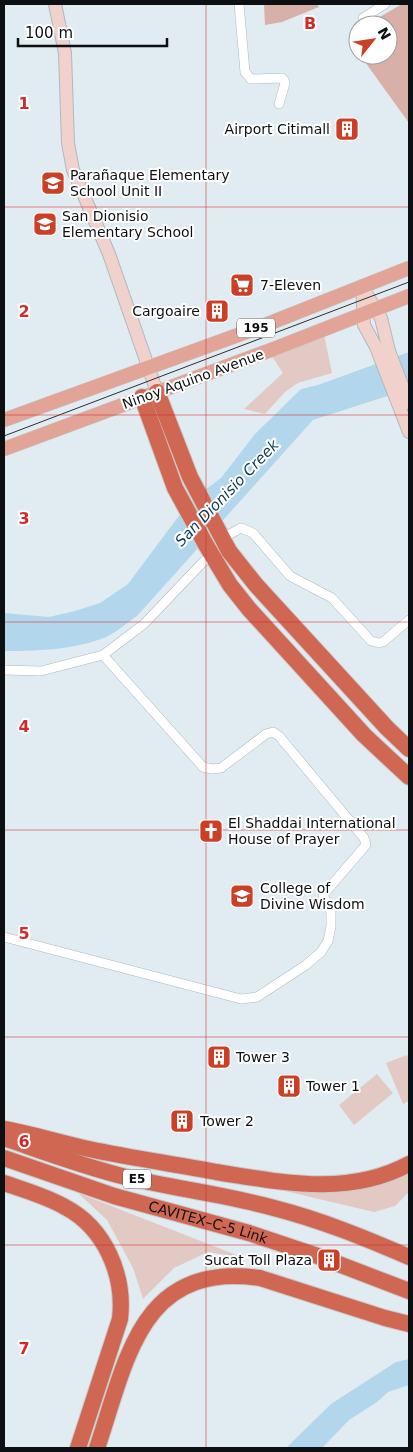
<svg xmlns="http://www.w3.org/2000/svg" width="413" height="1452" viewBox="0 0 413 1452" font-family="'DejaVu Sans',sans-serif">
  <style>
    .green { fill: #e2c9c3 }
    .forest { fill: #d7b0a7 }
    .water { fill: #b2d6ec }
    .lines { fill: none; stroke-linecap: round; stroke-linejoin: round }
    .street-casing { stroke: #aeb8be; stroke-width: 10 }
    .secondary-casing { stroke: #aeb8be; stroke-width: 14 }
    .primary-casing { stroke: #cacacb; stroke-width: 15 }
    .highway-casing { stroke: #cacacb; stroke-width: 18 }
    .street { stroke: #fff; stroke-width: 9 }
    .secondary { stroke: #f1d1cb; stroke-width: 12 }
    .primary { stroke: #e3a498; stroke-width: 14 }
    .highway { stroke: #d06753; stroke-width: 16 }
    .tram { stroke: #2b3032; stroke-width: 1 }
    .grid { fill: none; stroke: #d62828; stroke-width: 1; stroke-opacity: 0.55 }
    .labels { text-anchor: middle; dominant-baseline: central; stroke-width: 4; stroke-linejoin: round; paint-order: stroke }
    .shield { fill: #fff; stroke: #555859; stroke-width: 1 }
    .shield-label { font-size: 12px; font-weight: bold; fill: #0c1012 }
    .poi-label { font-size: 14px; fill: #0c1012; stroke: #fff; text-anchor: start }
    .street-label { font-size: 14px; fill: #0c1012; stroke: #fff }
    .water-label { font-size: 15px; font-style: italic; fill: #0b3a51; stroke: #fff }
    .grid-label { font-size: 16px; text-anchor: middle; font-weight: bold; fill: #d62828; stroke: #fff; stroke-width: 4; stroke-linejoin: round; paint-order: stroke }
  </style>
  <rect width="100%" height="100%" fill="#e1ecf2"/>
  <path class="green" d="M324,334L332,373L298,383L285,392L265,414L244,409L283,373L271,355Z
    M407,1055L409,1060V1101L403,1104L386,1063Z
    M377,1074L393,1093L354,1125L339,1105Z
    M409,1171V1192L395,1206L374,1212L285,1191C327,1190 373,1194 409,1171Z
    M78,1193L244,1258L208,1252L174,1268L143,1299L133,1268L107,1220Z"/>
  <path class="forest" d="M264,4H317L319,7L282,22L265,25Z
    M402,4H409V123L360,55H388V25H366Z
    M358,30V51L349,36Z"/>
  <path class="water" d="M409,352V389L313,420L137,616C125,624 114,635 101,639C70,650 36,651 4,651V613L49,617L75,611L100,603L128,584L190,501L221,478L255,434L301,389L318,385Z
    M409,1359V1385L388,1392L377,1402L349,1420L322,1448H286L331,1404L396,1362Z"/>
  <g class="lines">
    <g class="street-casing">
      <path id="street" d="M239,4L245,72L251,79L282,78L284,80L285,83L279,104
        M363,18L385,4
        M230,534L241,528L253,533L290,576L332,598L371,641L379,643L383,642L409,620
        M4,670L41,671L103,655L144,624L204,561
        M4,937L241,999L257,997L306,965L321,952L328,941L331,926V912L323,895L366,845L364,838L279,736L273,732L266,734L221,768L212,769L203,767L103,655"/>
    </g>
    <g class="secondary-casing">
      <path id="secondary" d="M55,4L65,53L68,143L73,170L109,254L157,392
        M362,286L364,325L376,347L409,432
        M363,288L381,318L389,351L409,403"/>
    </g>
    <g class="primary-casing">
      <path id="primary" d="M4,420L260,327L409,268
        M4,449L271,350L409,296"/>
    </g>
    <g class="highway-casing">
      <g id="highway">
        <path d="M157,392L190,477L229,551L256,585L387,728L409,749"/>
        <path d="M142,397L175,488L206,545L230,585L249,609L364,735L409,777"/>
        <path d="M4,1129C33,1134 60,1143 89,1149C131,1158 174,1164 216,1172C281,1182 348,1197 409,1164"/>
        <path d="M4,1138C45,1152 87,1168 130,1178C178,1189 227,1195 274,1208C321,1220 365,1238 409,1257"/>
        <path id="s1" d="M4,1158L114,1196L249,1233L315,1255L409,1291"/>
        <path d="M4,1183C24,1190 46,1196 65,1207C105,1228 125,1275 120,1319L78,1448"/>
        <path d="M97,1448C127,1360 140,1261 260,1278L385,1318L409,1324"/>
      </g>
    </g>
    <use href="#street" class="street"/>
    <use href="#secondary" class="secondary"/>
    <use href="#primary" class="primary"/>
    <use href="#highway" class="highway"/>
    <path class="tram" d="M4,436L409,282"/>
  </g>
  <path class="grid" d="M206,4V1448M4,207H409M4,415H409M4,622H409M4,830H409M4,1037H409M4,1245H409"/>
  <defs>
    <g id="building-square" transform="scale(1.25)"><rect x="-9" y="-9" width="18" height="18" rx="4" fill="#ca3f26" stroke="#fff"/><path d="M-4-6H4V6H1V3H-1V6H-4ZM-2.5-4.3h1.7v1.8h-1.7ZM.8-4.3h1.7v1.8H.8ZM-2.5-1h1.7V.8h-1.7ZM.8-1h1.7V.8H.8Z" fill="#fff"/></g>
    <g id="school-square" transform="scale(1.25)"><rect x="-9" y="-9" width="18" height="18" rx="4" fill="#ca3f26" stroke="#fff"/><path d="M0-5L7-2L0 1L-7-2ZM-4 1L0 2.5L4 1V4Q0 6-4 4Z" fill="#fff"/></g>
    <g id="supermarket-square" transform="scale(1.25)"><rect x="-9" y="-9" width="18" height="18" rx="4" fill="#ca3f26" stroke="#fff"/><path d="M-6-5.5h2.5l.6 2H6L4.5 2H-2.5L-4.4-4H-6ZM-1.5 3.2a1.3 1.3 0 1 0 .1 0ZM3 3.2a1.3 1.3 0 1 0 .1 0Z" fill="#fff"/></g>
    <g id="church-square" transform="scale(1.25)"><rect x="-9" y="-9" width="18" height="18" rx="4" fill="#ca3f26" stroke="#fff"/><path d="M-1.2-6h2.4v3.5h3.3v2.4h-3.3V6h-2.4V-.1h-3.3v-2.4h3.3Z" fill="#fff"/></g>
    <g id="university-square" transform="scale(1.25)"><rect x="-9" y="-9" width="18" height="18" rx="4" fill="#ca3f26" stroke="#fff"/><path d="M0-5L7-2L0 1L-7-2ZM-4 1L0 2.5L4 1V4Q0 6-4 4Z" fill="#fff"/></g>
  </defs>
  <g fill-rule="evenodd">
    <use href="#building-square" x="347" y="129"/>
    <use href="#school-square" x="53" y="183"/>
    <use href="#school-square" x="45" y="224"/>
    <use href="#supermarket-square" x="242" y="285"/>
    <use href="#building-square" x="217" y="311"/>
    <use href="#church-square" x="211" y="831"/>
    <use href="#university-square" x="242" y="896"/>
    <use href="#building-square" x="219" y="1057"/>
    <use href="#building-square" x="289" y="1086"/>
    <use href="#building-square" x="182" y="1121"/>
    <use href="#building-square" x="329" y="1260"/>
  </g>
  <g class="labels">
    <g class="shield">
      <rect x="237" y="318.5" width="38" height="19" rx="4"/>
      <rect x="123" y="1169.5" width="28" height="19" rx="4"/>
    </g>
    <g class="shield-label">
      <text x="256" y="328">195</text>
      <text x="137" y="1179">E5</text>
    </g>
    <g class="poi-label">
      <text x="330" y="129" text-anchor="end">Airport Citimall</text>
      <text x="70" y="175">Parañaque Elementary<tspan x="70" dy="16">School Unit II</tspan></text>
      <text x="62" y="216">San Dionisio<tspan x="62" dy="16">Elementary School</tspan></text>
      <text x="260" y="285">7-Eleven</text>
      <text x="200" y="311" text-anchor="end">Cargoaire</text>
      <text x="228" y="823">El Shaddai International<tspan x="228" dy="16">House of Prayer</tspan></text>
      <text x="260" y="888">College of<tspan x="260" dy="16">Divine Wisdom</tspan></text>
      <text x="236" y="1057">Tower 3</text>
      <text x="306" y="1086">Tower 1</text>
      <text x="200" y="1121">Tower 2</text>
      <text x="312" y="1260" text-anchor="end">Sucat Toll Plaza</text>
    </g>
    <g class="street-label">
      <text transform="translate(193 379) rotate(-20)">Ninoy Aquino Avenue</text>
      <text stroke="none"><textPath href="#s1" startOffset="214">CAVITEX–C-5 Link</textPath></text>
    </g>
    <g class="water-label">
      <text transform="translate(227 493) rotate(-46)">San Dionisio Creek</text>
    </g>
  </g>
  <g class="grid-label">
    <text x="310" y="29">B</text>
    <text x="24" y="109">1</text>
    <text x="24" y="317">2</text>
    <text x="24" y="524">3</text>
    <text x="24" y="732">4</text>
    <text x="24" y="939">5</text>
    <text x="24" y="1147">6</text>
    <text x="24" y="1354">7</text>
  </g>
  <rect width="413" height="1452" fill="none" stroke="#0c1012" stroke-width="10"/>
  <g transform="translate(373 40) rotate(60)"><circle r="24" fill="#ffffff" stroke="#9e9fa0"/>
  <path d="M0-4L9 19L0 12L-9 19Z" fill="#ca3f26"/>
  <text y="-8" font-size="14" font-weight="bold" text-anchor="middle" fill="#0c1012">N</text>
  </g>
  <path d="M18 38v8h149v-8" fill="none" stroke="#0c1012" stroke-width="2.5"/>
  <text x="25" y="38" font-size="15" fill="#0c1012" stroke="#ffffff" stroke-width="4" paint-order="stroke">100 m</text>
</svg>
